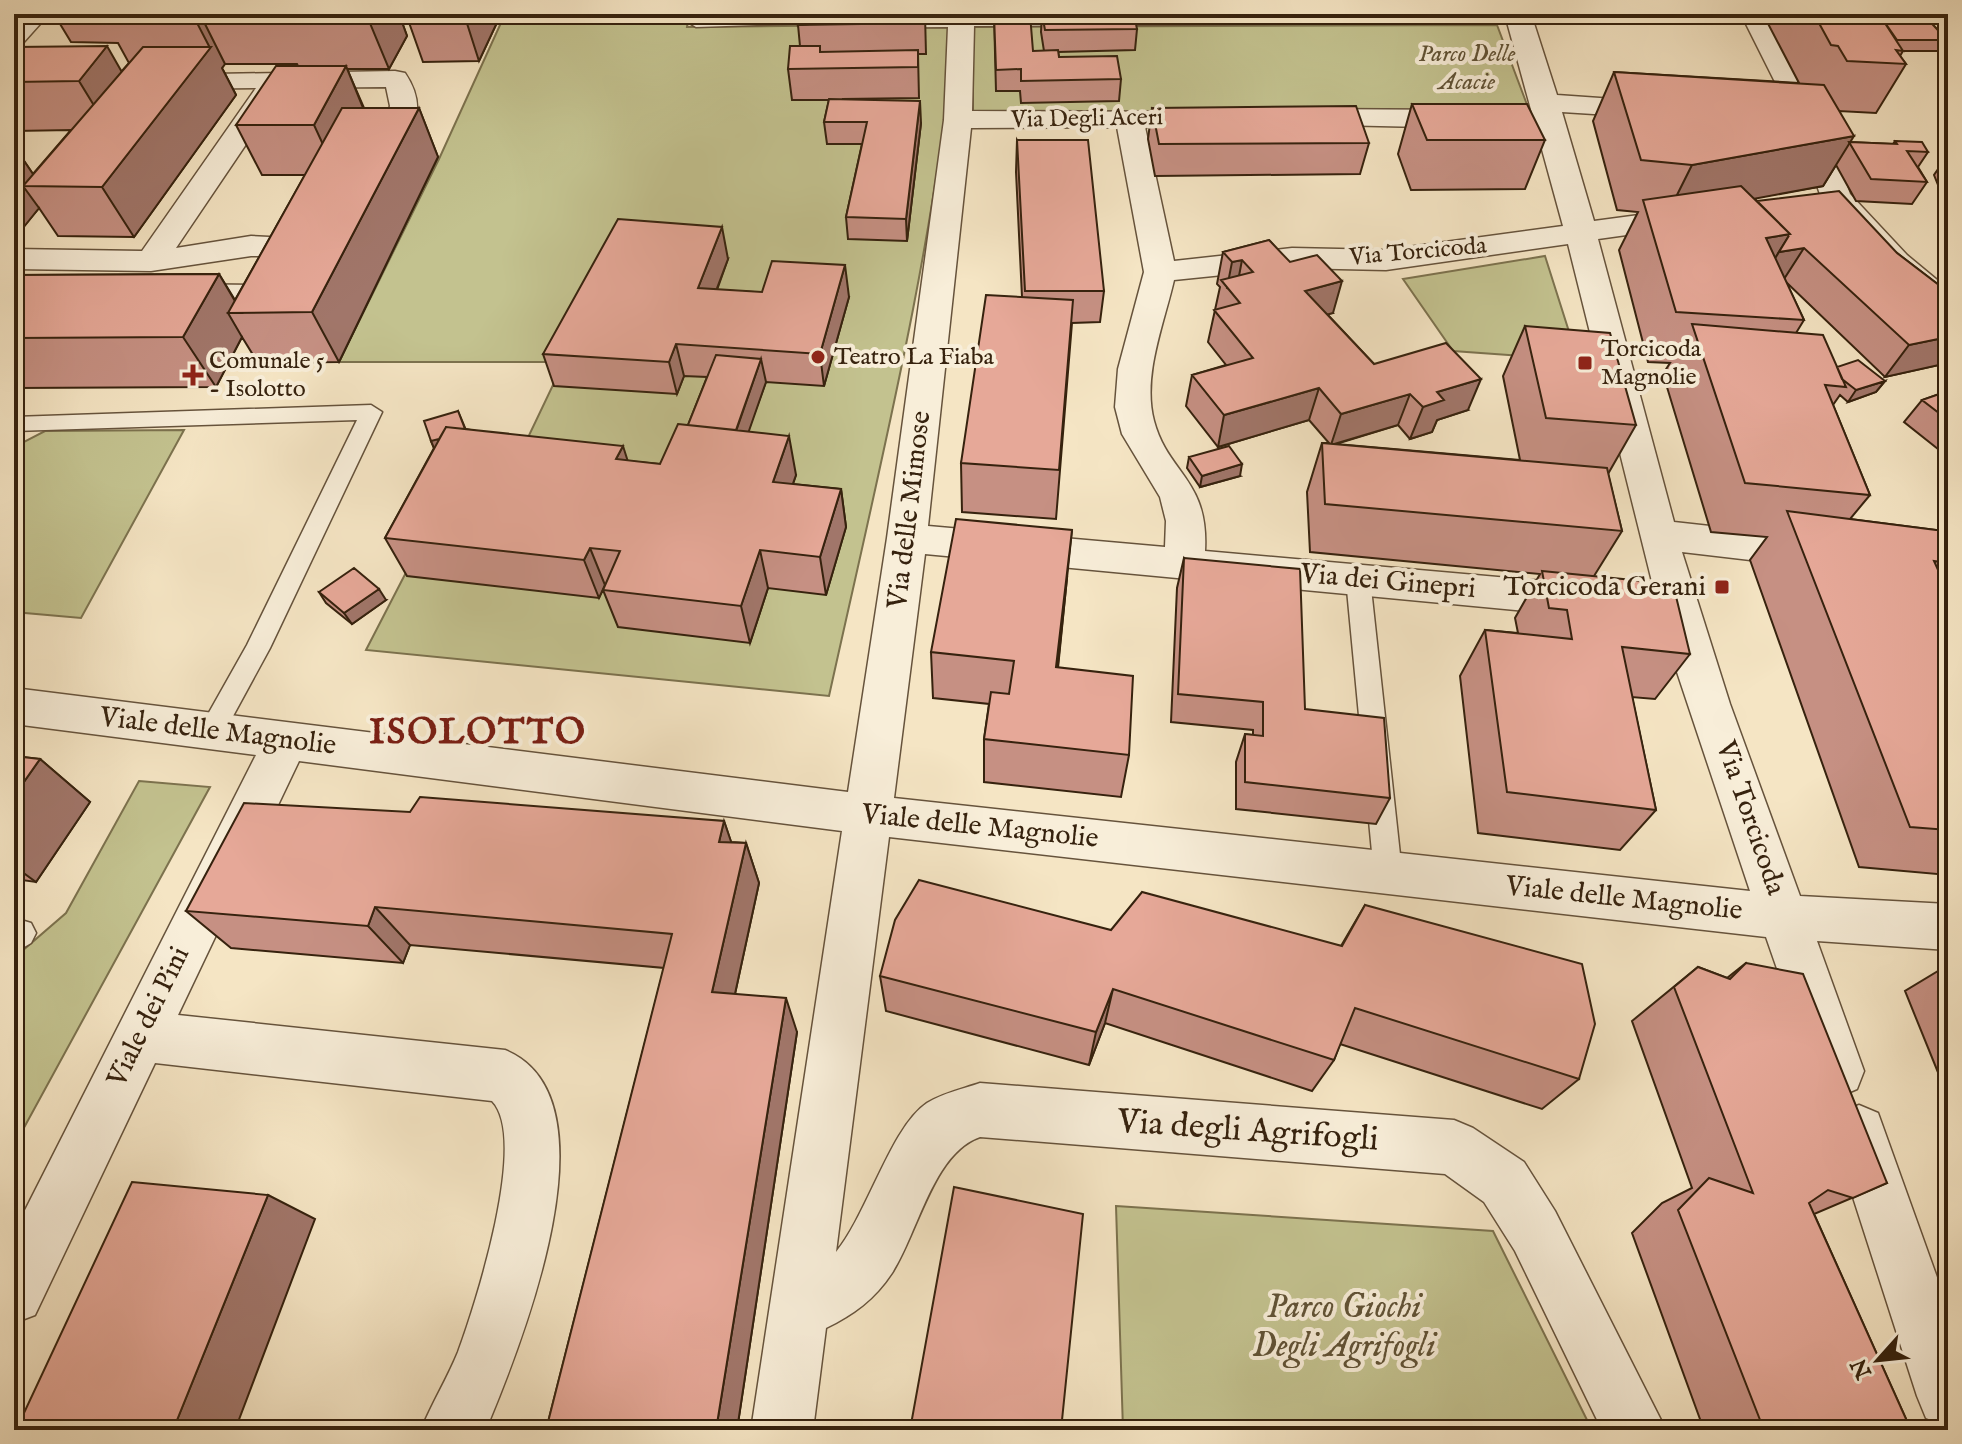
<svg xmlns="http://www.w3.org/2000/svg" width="1962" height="1444" viewBox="0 0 1962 1444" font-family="'IM FELL English',serif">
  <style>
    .green { fill: #c3c28f; stroke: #7c724e; stroke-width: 2 }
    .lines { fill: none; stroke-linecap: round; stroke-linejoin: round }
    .lane-casing { stroke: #66533c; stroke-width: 3 }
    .street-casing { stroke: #66533c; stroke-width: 3 }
    .lane { fill: #f8eed9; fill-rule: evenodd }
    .street { fill: #f8eed9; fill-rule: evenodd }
    .wall { fill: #c69083; stroke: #36220e; stroke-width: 2 }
    .shaded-wall { fill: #a1766a; stroke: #36220e; stroke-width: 2 }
    .building { fill: #e6a898; stroke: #36220e; stroke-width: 2 }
    .poi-dot { fill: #8f2418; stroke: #f8eed9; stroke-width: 3 }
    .labels { text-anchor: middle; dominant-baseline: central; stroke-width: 8; stroke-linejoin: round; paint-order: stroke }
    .far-park-label { font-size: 24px; font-style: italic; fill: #605235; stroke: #f8eed9 }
    .far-street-label { font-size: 24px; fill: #36220e; stroke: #f8eed9 }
    .far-poi-label { font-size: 24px; fill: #36220e; stroke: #f8eed9; text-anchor: start }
    .street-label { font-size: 28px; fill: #36220e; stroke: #f8eed9 }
    .poi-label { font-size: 28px; fill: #36220e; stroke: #f8eed9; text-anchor: end }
    .near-street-label { font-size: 34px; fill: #36220e; stroke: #f8eed9 }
    .near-park-label { font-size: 34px; font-style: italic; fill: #605235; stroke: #f8eed9 }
    .district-label { font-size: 36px; font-weight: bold; letter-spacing: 2px; fill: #7a1f14; stroke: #f8eed9 }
  </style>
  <rect width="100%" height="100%" fill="#f5e5c4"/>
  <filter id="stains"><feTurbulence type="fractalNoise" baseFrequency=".0025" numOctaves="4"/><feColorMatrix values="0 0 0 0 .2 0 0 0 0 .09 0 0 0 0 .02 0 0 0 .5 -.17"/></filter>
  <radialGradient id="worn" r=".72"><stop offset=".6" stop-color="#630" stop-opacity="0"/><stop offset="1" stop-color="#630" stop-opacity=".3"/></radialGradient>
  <path class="green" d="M505,14H689L687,27L956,24C934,250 878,474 829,696L366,650L462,464L513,469L564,362H339L439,159Z
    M1497,25L1529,110L973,113V27Z
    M1545,256L1578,360L1453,351L1403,279Z
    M184,430L81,618L14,612V447L45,431Z
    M139,781L210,787L14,1146V958L66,913Z
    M1116,1206L1493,1231L1592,1430H1123Z"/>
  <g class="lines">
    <g class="lane-casing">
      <path id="lane" d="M807,15L815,20L812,23L696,27L688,22L696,17Z
        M371,405L382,412L270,648L220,740L211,743L202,740L198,732L247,645L357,420L14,431V417Z
        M1358,570L1366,573L1370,579L1402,873L1398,882L1388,886L1378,882L1374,873L1346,579L1350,573Z
        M21,920L31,923L36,933L31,943L14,953V922Z"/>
    </g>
    <g class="street-casing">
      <path id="street" d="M22,14H49L23,43L14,45V22Z
        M795,14H1531L1557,95L1657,102L1667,104L1671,110L1667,116L1657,118L1562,112L1594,221L1691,208L1702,210L1707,217L1702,224L1691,226L1598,239L1674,522L1818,538L1832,543L1838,553L1832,563L1818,568L1682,552L1730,704L1800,896L1948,904V950L1817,941L1864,1071L1857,1089L1838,1097L1819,1089L1766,937L889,837L836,1252C868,1213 891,1127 927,1103C943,1093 963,1089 980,1083L1454,1120L1473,1128L1524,1162L1555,1211L1666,1430H1602L1515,1251L1484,1202L1445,1174L980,1137C933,1153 918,1233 892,1273C875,1299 853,1315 826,1328L813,1430H751L842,831L299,761L178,1015L505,1050C620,1097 522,1342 489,1422L485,1430H421C432,1403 447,1379 458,1352C475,1306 529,1139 492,1101L155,1063L35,1315L14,1323V1232L256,755L14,724V688L848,792L887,538L944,120L948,27L807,28L798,26ZM1507,22L1563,226L1386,250L1292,248L1174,261L1145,127H1212L1222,124L1226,118L1222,112L972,111L974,26ZM1117,127L1144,272L1118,369L1115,407L1122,434L1160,497L1166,521L1165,547L928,526L971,128ZM1568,244L1667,642L1750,891L894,798L925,554L1589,617L1603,612L1609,601L1603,590L1589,585L1205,551C1209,479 1168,474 1154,421C1142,376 1164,324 1174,280L1292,268L1386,270Z
        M1741,14H1767L1822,120L1850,194L1907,255L1948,289V316L1936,313L1885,269L1821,197L1794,120Z
        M395,71L405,73C420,95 422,117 406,140H386L382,134L390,106L386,87L284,88L176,248L251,236L310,239L315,246L287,302L173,304L161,301L157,294L161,287L173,284L264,285L278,256H251L151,271L14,269V249L142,251L256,88L168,89L158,87L154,81L158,75Z
        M1301,109L1468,110L1478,113L1482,119L1478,125L1468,128L1291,124L1287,118L1291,112Z
        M1859,1105L1878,1113L1948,1308V1427L1926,1418L1917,1396L1832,1132L1840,1113Z"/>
    </g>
    <use href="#lane" class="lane"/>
    <use href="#street" class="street"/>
  </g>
  <path class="wall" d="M54,14H399L407,36L389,69H347L364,108H419L438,157L339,362L258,363L242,337L216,387L14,388V275L219,274L235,300L305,175H262L236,125L298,66L297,64H225L222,68L236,95L134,237L58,236L39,208L14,238V146L33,174L71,130L14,131V47L122,71L129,63L118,43L71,42Z
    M406,14H501L479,61L423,62Z
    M925,14L926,54H918L919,98L842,99L921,123L907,241L848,239L846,217L862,144H827L824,122L829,100H792L788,69L800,46L798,25Z
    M994,14L1033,51H1044L1041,32L1042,14L1137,29L1135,50L1058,52L1059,57L1121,79L1119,101L1021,103L1020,91H996Z
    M1709,14H1748L1747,16L1711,17Z
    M1763,14H1923L1947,40L1940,51H1903L1900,56L1906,64L1876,113L1839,111L1850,142L1893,144L1895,141L1928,152L1918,167L1927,182L1912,204L1856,201L1836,165L1823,186L1754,198L1757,201L1897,253L1948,292V363L1885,377L1786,282L1804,320L1796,333L1837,367L1885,381L1876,392L1848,402L1840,395L1833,405L1870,495L1850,519L1936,530H1948V875L1859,867L1750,560L1767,537L1711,532L1663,374L1670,363L1648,362L1619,250L1638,212L1617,210L1593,121L1614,72L1799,83Z
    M1412,104L1545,140L1525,189L1411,190L1398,154Z
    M1152,108L1369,143L1360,174L1155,176L1148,139Z
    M1017,140L1104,291L1100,322L1072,323L1056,519L962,512L961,463L1022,297L1016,172Z
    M1948,155V210L1934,175Z
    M1269,240L1333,313L1327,314L1374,364L1468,410L1437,420L1432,432L1410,439L1398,425L1336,444L1520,460L1503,376L1525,326L1636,425L1608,474L1622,531L1594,576L1690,654L1655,699L1632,697L1656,810L1620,850L1478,833L1460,676L1485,630L1518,633L1515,618L1540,574L1310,552L1307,492L1322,443H1329L1309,420L1218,447L1186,406L1192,375L1226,365L1208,342L1220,287L1217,284L1223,252Z
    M728,259L717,290L849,297L824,386L766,382L748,431L796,475L793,484L841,489L846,527L826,595L768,588L750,643L618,627L603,590L605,585L599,598L407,576L385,538L434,448L431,441L466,429L627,461L660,464L688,425L707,377L684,376L677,394L554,386L543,354Z
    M1948,391V457L1904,422L1922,400Z
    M1189,457L1240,476L1200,487L1187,468Z
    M1184,558L1305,709L1390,798L1376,824L1236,809V762L1245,734L1253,735V730L1171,722L1177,588Z
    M1067,578L1058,668L1129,755L1121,797L984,782V739L989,704L933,698L931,652Z
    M319,592L386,600L352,624L326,603Z
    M14,756L40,759L90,802L36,882L14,879Z
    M410,812L724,821L731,842L746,843L759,883L735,994L797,1032L737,1430H546L664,968L410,945L403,963L231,948L186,911Z
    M1365,905L1579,1079L1542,1109L1340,1044L1334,1060L1312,1091L1105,1023L1089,1065L886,1011L880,976L1111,930L1341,946Z
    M1746,963L1887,1183L1814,1214L1911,1430H1704L1632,1233L1662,1203L1692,1188L1632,1021L1698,967L1727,978Z
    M1948,965V1097L1905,991Z"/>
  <path class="shaded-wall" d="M374,14H399L407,36L389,69L369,21Z
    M464,14H501L479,61Z
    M201,16L225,64L222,68L236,95L134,237L102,187L210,48L196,21Z
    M107,46L135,95L109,130L79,81Z
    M346,66L366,115L337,175L314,125Z
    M920,101L921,123L907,241L906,219Z
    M419,108L438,157L339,362L312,312Z
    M1854,136L1823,186L1667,215L1692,165Z
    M14,146L41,186H23L39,208L15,238L14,236Z
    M722,227L728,259L705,320L698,288Z
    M1790,234L1759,284L1766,238Z
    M1804,248L1784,279L1759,284L1779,252Z
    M1242,260L1236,292L1227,288L1232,262Z
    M845,265L849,297L824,386L820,354Z
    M219,274L242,313H228L242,337L216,387L183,337Z
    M1342,281L1333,313L1297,323L1305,291Z
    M1948,337V363L1885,377L1909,345Z
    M676,344L684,376L677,394L669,362Z
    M761,359L766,382L736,468L731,446Z
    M1481,379L1468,410L1437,420L1432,432L1410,439L1423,407L1437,392Z
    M1885,381L1876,392L1848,402L1856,390Z
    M1319,388L1309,420L1218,447L1224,415Z
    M1410,394L1398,425L1331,445L1341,414Z
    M458,411L471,442L436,453L431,441Z
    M789,436L796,475L780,520L773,482Z
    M623,446L635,484L616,459Z
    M1242,464L1240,476L1200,487L1202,476Z
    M841,489L846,527L826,595L820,557Z
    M1072,530L1067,578L1053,712L1056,667Z
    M590,548L605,585L599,598L584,560Z
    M760,550L768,588L750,643L741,606Z
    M379,589L386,600L352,624L344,613Z
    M40,759L90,802L36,882L14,866V796Z
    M724,821L738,862L719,842Z
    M746,843L759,883L728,1026L712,992Z
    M375,907L410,945L403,963L368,926Z
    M1113,989L1105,1023L1089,1065L1096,1032Z
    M786,998L797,1032L737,1430H716Z
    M268,1195L315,1219L235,1430H173Z"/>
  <path class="building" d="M111,14H374L369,21H277L280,16H201L196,21H105Z
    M799,14H925V23L798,25Z
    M994,14H1030L1033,51L1058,50L1059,57L1117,56L1121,79L1021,81V69L996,70Z
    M1042,14H1134L1137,29L1045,30Z
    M1814,14H1879L1903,51L1896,50L1906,64L1847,61L1838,46L1831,45Z
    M1879,14H1923L1947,40H1897Z
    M107,46L79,81L14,82V47Z
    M790,46H820V52L918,50V67L788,69Z
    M143,47H211L102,187L23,186Z
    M276,66H346L314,125H236Z
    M1614,72L1824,85L1854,136L1692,165L1641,160Z
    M829,99L920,101L906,219L846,217L867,122H824Z
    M1412,104H1527L1545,140H1427Z
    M1356,106L1369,143L1159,144L1152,108Z
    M342,108H419L312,312L228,313Z
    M1017,140H1088L1104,291H1025Z
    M1895,141L1922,142L1928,152L1907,151L1927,182L1871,179L1849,142L1897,144Z
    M1741,186L1790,234L1766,238L1804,320L1676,312L1643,200Z
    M1839,191L1897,253L1948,292V337L1909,345L1804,248L1779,252L1790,234L1757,201Z
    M618,219L722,227L698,288L762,292L772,261L845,265L820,354L676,344L669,362L543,354Z
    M1269,240L1290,262L1317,255L1342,281L1305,291L1374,364L1446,343L1481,379L1437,392L1444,400L1423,407L1410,394L1341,414L1319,388L1224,415L1192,375L1253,358L1214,310L1240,303L1221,280L1253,272L1242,260L1232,262L1223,252Z
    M219,274L183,337L14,338V275Z
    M986,295L1073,300L1059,470L961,463Z
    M1692,324L1823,335L1846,387L1825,385L1870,495L1745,483Z
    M1525,326L1610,333L1636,425L1546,418Z
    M716,355L761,359L736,430L688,425Z
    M1858,360L1885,381L1856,390L1842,379L1837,367Z
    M1948,391V420L1922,400Z
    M458,411L465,429L446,427L439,439L431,441L424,421Z
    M678,424L789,436L773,482L841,489L820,557L760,550L741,606L603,590L620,551L590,548L584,560L385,538L446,427L623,446L616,459L660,464Z
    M1322,443L1607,468L1622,531L1325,504Z
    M1229,446L1242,464L1202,476L1189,457Z
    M1787,511L1936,530H1948V563L1934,561L1948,592V830L1910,827Z
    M956,519L1072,530L1056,667L1133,676L1129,755L984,739L991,692L1009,694L1014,661L931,652Z
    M1184,558L1300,569L1305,709L1384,718L1390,798L1245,782V734L1263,736V702L1178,694Z
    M354,568L379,589L344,613L319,592Z
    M1542,571L1673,584L1690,654L1622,647L1656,810L1507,792L1485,630L1572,639L1567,610L1549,608Z
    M14,756L40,759L14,796Z
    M420,797L724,821L719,842L746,843L712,992L786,998L716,1430H546L672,934L375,907L368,926L186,911L244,803L410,812Z
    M919,880L1111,930L1142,892L1342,946L1365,905L1582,964L1595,1024L1579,1079L1355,1008L1334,1060L1113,989L1096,1032L880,976L895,920Z
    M1746,963L1803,974L1887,1183L1853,1198L1828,1190L1809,1203L1911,1430H1764L1678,1210L1709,1178L1753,1193L1674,987L1698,967L1730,979Z
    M132,1182L268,1195L173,1430H16Z
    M954,1187L1083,1214L1061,1430H910Z"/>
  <g class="poi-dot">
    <circle cx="818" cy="357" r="8"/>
    <rect x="1577" y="355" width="16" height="16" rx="4"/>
    <path d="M189 363h8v8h8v8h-8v8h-8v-8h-8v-8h8z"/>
    <rect x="1714" y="579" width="16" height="16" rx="4"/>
  </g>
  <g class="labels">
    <g class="far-park-label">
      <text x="1467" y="54">Parco Delle<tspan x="1467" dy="28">Acacie</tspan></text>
    </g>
    <g class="far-street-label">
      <text transform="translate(1087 119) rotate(-1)">Via Degli Aceri</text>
      <text transform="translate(1418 252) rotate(-5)">Via Torcicoda</text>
    </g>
    <g class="far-poi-label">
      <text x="1601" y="349">Torcicoda<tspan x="1601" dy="28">Magnolie</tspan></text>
      <text x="834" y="357">Teatro La Fiaba</text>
      <text x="209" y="361">Comunale 5<tspan x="209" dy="28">- Isolotto</tspan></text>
    </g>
    <g class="street-label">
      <text transform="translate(910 510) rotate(-83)">Via delle Mimose</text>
      <text transform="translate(1388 582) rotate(5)">Via dei Ginepri</text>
      <text transform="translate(218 732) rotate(7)">Viale delle Magnolie</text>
      <text transform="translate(1750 818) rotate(71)">Via Torcicoda</text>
      <text transform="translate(980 827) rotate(6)">Viale delle Magnolie</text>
      <text transform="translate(1624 899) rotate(6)">Viale delle Magnolie</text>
      <text transform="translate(149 1017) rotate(-64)">Viale dei Pini</text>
    </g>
    <g class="poi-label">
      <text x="1706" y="587">Torcicoda Gerani</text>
    </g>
    <g class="near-street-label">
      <text transform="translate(1248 1131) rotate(4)">Via degli Agrifogli</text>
    </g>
    <g class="near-park-label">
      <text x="1344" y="1307">Parco Giochi<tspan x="1344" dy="39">Degli Agrifogli</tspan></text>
    </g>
    <g class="district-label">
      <text x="478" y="733">ISOLOTTO</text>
    </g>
  </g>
  <rect width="1962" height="1444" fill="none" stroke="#f5e5c4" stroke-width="48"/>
  <rect x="16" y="16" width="1930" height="1412" fill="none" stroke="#36220e" stroke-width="4"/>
  <rect x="24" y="24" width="1914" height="1396" fill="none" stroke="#36220e" stroke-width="2"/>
  <g transform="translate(1878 1360) rotate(243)" stroke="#f8eed9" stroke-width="6" paint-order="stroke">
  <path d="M0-6L14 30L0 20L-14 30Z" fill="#36220e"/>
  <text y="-12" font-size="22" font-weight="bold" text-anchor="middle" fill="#36220e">N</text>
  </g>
  <rect width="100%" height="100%" filter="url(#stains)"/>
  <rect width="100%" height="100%" fill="url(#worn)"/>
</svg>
